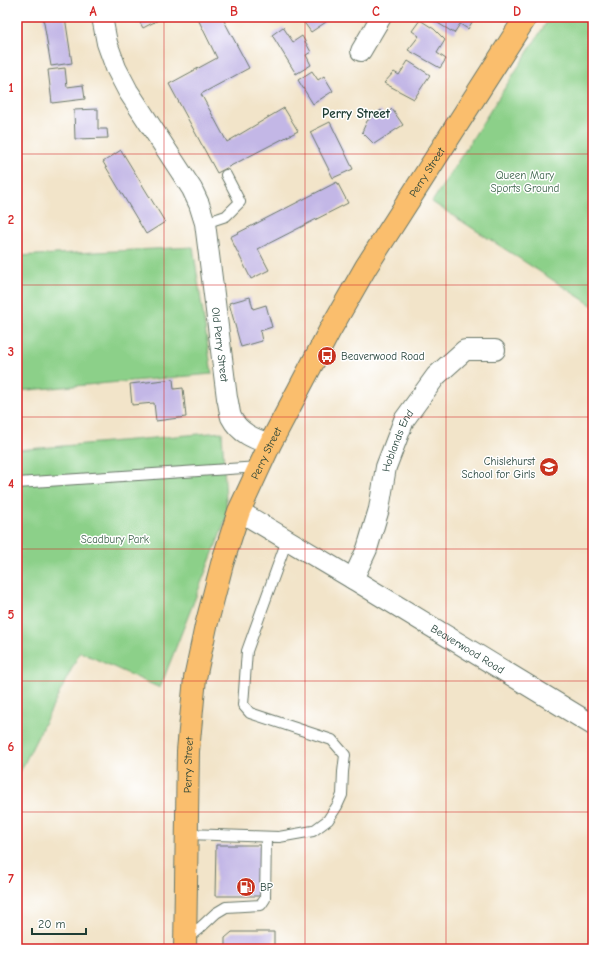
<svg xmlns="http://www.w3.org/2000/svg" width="610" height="966" viewBox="0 0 610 966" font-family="'Comic Neue',sans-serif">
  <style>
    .green { fill: #8cd089; stroke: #56865e }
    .building { fill: #c3b7e6 }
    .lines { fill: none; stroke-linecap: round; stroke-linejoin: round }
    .lane-casing { stroke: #697768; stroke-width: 12 }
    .street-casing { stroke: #697768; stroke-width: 22 }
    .primary-casing { stroke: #697768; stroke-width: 24 }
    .lane { stroke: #fff; stroke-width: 10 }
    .street { stroke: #fff; stroke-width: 20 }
    .primary { stroke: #fabe6d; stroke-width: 22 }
    .grid { fill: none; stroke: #d62828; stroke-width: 1; stroke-opacity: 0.55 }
    .labels { text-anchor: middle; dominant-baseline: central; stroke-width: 3; stroke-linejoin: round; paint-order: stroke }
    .street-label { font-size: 11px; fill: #1f3d34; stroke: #fff }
    .park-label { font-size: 11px; fill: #3a6249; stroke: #fff }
    .poi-label { font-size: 11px; fill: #1f3d34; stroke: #fff; text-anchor: start }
    .quarter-label { font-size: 13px; font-weight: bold; fill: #1f3d34; stroke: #fff }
    .neatline { fill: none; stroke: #d62828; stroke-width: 1.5 }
    .grid-label { font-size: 13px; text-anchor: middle; font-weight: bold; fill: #d62828 }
  </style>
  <rect width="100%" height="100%" fill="#fff"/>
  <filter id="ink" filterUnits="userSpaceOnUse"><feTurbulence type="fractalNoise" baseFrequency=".025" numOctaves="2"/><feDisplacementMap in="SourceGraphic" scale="8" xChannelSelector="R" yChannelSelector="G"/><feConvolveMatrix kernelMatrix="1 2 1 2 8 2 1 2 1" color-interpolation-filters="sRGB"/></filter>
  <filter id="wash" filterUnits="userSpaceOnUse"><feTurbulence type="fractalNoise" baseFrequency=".012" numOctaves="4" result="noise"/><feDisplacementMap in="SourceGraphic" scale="16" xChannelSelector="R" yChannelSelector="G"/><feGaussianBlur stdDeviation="0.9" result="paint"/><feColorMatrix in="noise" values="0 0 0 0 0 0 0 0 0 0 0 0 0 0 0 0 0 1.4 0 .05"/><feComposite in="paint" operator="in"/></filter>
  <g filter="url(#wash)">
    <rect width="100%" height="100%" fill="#f2e4c9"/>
    <path class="green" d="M550,17H593V306L432,202Z
      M193,247L212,374L17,391V256Z
      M222,432L227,517L160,688L80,652L17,778V450Z"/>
    <g id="blocks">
      <path class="building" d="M43,17H65L72,63L51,66Z
        M137,17H164L143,28Z
        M197,17H222L249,68L201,94L227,142L284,108L298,131L217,173L169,84L217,58Z
        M300,17H322L326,22L311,32Z
        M428,17H475L468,29L460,24L454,33Z
        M420,20L434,29L445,40L437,53L446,59L440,68L408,50L419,36L412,31Z
        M283,27L293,42L302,36L311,52L306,55L311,65L296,74L272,35Z
        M408,61L430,75L414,99L384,83L394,72L399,75Z
        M65,68L67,87L83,85L85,99L52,103L48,70Z
        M312,71L318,80L324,76L333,91L313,104L298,80Z
        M98,109V129H107L108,138L75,139L74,110Z
        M392,109L403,125L374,144L362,132L367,121L381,110L384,116Z
        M330,122L353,169L333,178L310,132Z
        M121,150L165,222L146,234L103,162Z
        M337,182L348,203L258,249L269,270L251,279L230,237Z
        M250,297L253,309L266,305L272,327L260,331L262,341L241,347L229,303Z
        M173,379L174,389L183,388L186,417L156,421L154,403L132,405L130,384Z
        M216,845H261V896H215Z
        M232,932H274V949H225V938Z"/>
    </g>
  </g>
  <g filter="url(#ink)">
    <use href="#blocks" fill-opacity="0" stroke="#697768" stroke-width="1"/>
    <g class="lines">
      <g class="lane-casing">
        <path id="lane" d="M205,223L226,216L240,202L226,175
          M17,483L259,467
          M187,834L279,837L313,831L328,820L337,806L342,795L343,772L345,755L332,740L250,713L243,705L247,651L287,540
          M186,939L201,927L216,913L226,907L261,905L265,899L266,837"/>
      </g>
      <g class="street-casing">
        <g id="street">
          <path id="s1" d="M102,17L107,43L116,68L128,91L192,189L199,204L205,223L227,398C229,404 229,411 231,417C239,433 254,439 270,444"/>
          <path d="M361,51L381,17"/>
          <path id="s2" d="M239,511L353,579L593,725"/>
          <path id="s3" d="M353,579L367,549L379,509L386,467L404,420L436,376L465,350H495"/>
        </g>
      </g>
      <g class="primary-casing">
        <g id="primary">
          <path id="s4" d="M185,949L188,751L195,678L206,626L222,564L239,511L270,444L330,330L366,267L526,17"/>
        </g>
      </g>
      <use href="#lane" class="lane"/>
      <use href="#street" class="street"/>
      <use href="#primary" class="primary"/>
    </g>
  </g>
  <path class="grid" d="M164,17V949M305,17V949M446,17V949M17,154H593M17,285H593M17,417H593M17,549H593M17,681H593M17,812H593"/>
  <defs>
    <g id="bus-disc" transform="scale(1)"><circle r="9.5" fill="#c8321e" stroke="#fff"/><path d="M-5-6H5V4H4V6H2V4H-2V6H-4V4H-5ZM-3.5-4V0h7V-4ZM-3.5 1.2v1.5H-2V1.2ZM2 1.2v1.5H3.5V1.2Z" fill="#fff"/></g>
    <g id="school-disc" transform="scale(1)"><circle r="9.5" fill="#c8321e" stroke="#fff"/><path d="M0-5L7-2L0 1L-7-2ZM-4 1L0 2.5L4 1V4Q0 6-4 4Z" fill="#fff"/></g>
    <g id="fuel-disc" transform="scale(1)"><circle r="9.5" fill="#c8321e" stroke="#fff"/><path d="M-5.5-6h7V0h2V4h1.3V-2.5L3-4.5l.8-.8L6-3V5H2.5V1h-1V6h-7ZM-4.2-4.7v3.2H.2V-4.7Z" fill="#fff"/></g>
  </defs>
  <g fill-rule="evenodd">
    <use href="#bus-disc" x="327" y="356"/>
    <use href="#school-disc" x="549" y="467"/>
    <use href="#fuel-disc" x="246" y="887"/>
  </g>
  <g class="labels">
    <g class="street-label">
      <text stroke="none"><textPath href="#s4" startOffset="832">Perry Street</textPath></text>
      <text stroke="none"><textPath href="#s1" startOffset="355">Old Perry Street</textPath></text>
      <text stroke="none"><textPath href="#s3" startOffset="146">Hoblands End</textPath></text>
      <text stroke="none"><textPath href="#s4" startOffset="508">Perry Street</textPath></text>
      <text stroke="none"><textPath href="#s2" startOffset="267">Beaverwood Road</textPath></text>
      <text stroke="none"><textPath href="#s4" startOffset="184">Perry Street</textPath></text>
    </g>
    <g class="park-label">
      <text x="525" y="175">Queen Mary<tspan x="525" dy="13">Sports Ground</tspan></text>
      <text x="115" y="539">Scadbury Park</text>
    </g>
    <g class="poi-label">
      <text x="341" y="356">Beaverwood Road</text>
      <text x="535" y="461" text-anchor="end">Chislehurst<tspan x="535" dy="13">School for Girls</tspan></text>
      <text x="260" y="887">BP</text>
    </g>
    <g class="quarter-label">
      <text x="356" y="113">Perry Street</text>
    </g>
  </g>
  <rect width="610" height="966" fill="none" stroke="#fff" stroke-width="44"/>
  <path d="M32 928v6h54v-6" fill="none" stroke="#1f3d34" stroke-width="2"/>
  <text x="38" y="928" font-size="12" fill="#1f3d34" stroke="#ffffff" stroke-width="3" paint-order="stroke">20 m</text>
  <rect x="22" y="22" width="566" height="922" class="neatline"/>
  <g class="grid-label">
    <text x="93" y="16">A</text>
    <text x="234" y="16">B</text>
    <text x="376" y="16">C</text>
    <text x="517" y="16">D</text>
    <text x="11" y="92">1</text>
    <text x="11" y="224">2</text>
    <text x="11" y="356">3</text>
    <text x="11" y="488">4</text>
    <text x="11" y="619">5</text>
    <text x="11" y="751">6</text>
    <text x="11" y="883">7</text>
  </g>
</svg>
